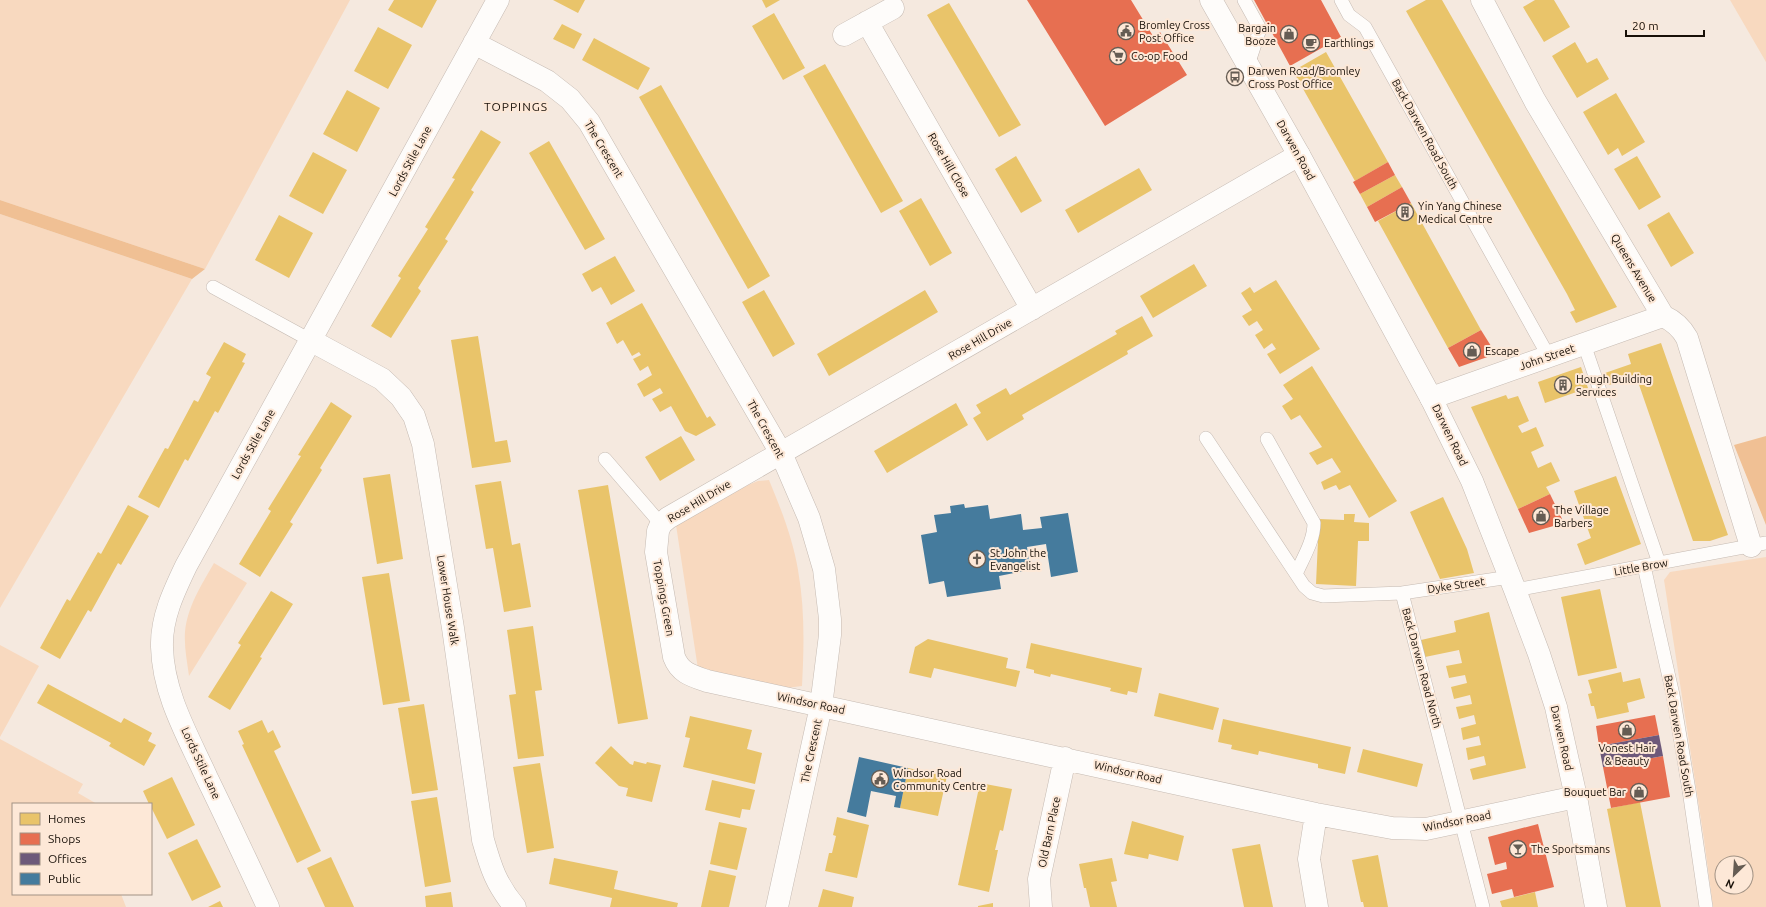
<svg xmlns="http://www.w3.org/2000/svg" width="1766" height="907" viewBox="0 0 1766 907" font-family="Ubuntu,sans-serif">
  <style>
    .green { fill: #f8d9bf; fill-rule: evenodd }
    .forest { fill: #f0c094 }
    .homes { fill: #e9c46a }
    .shops { fill: #e76f51 }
    .offices { fill: #6d597a }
    .public { fill: #457b9d }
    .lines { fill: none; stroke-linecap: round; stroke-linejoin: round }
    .service-casing { stroke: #c5bab2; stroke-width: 14 }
    .minor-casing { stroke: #c5bab2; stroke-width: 23 }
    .secondary-casing { stroke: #c5bab2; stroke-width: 23 }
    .service { stroke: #fefcfa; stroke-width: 13 }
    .minor { stroke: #fefcfa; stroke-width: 22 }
    .secondary { stroke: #fefcfa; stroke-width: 22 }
    .labels { text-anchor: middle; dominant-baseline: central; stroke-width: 4; stroke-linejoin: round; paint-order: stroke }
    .poi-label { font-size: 11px; fill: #181008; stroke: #fde8d7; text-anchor: start }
    .street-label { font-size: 11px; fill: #181008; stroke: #fde8d7 }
    .neighbourhood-label { font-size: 12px; letter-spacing: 1px; fill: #181008; stroke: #fde8d7 }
  </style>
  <rect width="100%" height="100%" fill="#f5e9df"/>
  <path class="green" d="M0,0H350L205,269L0,200Z
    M1730,0H1766V62Z
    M0,214L192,279L0,608Z
    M769,480C781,509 793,539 798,570C805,609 804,648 802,686L786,688L698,669L676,525L748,485L758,481Z
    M1766,557V907H1713L1704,839L1664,580L1670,572ZM1722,863H1746V887H1722Z
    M214,563L247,583L189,676C187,661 184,647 185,632C187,607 202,584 214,563Z
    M0,645L39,666L0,737Z
    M0,739L83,784L78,793L97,804H13V894H121L126,907H0Z"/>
  <path class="forest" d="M0,200L205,269L192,279L0,214Z
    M1766,436V525L1734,445Z"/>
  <path class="homes" d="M394,0H437L422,28L388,10Z
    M553,0H585L578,13Z
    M762,0H780L766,8Z
    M1426,0H1442L1617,307L1576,323L1570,312L1575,310L1567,294L1406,11Z
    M1535,0H1554L1570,27L1544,42L1523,7Z
    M949,3L1021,125L999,137L927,15Z
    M774,13L805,68L783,80L752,26Z
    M562,24L582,34L574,49L553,39Z
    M378,27L412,45L388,89L354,71Z
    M594,38L650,68L638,90L582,60Z
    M1575,42L1587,63L1597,58L1609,79L1577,98L1552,56Z
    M1326,52L1388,162L1355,181L1293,71Z
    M825,64L903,201L881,213L803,76Z
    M661,85L770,276L748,289L639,97Z
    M347,90L380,108L357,152L323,134Z
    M1616,93L1645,142L1622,156L1618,148L1608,155L1583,112Z
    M481,130L501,142L471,190L474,192L445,239L448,241L418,288L421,291L391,338L371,326L401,278L398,276L428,229L425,227L455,179L452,178Z
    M549,141L605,239L585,250L529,153Z
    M313,152L347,170L323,214L289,196Z
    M1016,156L1042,201L1021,213L995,169Z
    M1637,156L1661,197L1639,210L1614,169Z
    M1139,168L1152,190L1078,233L1065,210Z
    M1395,175L1402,187L1367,207L1360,194Z
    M921,198L952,253L930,266L899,211Z
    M1411,203L1481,330L1448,348L1378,221Z
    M1669,212L1694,253L1671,267L1647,225Z
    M279,215L313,233L289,278L255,260Z
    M615,256L635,291L611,305L601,287L592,292L582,274Z
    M1194,264L1207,286L1153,318L1140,296Z
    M1276,280L1320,349L1280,374L1267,354L1276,349L1272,343L1264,349L1255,335L1263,330L1257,321L1249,326L1242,316L1252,310L1241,293L1250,287L1254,293Z
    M764,290L795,344L773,357L742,302Z
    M925,290L938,312L829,376L817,354Z
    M642,303L707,418L710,416L716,425L696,436L685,431L671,406L660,412L652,399L663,393L660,388L644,397L637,384L652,375L648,366L640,371L633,359L641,355L639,352L632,356L623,340L617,344L606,323Z
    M1142,316L1153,336L1127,351L1128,354L1022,415L1024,419L987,441L973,418L981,413L976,405L1006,388L1010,395L1117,334L1115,331Z
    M478,336L495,442L507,440L511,462L472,468L451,340Z
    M224,342L246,354L242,362L245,363L218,413L215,411L188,461L185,459L159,508L138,497L165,448L168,449L194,400L198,402L211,377L206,374Z
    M1661,343L1728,535L1710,541H1693L1636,376L1609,385L1605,373L1631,364L1628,354Z
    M1312,366L1397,501L1369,518L1350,485L1339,490L1336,485L1324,490L1321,482L1341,472L1332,458L1317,465L1309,453L1322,447L1300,415L1291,420L1282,406L1293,399L1283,385Z
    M1581,367L1588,388L1545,403L1538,382Z
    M1506,395L1508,399L1518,396L1529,421L1518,426L1522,433L1536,427L1540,436L1544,446L1531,452L1538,468L1551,462L1560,481L1546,487L1550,494L1518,509L1471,407Z
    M331,402L352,416L320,468L322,470L290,522L293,524L260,577L239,564L271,511L268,509L301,456L298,455Z
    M956,403L968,425L887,473L874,451Z
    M681,436L695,460L660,481L645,457Z
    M390,474L403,559L377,564L363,478Z
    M1616,476L1641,544L1585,565L1577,544L1591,538L1574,491Z
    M501,481L512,545L520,543L531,607L504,612L493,548L486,549L475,485Z
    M608,485L648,719L618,724L578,490Z
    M1443,497L1467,549L1474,573L1440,579L1410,512Z
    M128,505L149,516L121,565L118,563L91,612L88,610L60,659L40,648L67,599L70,601L98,552L101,554Z
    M1344,514H1355L1354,522L1369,523V541H1358L1356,586L1316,584L1319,519L1344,520Z
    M389,573L410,701L383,705L362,577Z
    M1600,589L1617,668L1578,676L1561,597Z
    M271,591L293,604L260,657L262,658L230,710L208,697L241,645L238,643Z
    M1489,612L1526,768L1473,780L1470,769L1486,765L1484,756L1468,760L1466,748L1481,745L1479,736L1463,740L1461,728L1476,724L1474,715L1459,719L1456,707L1472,704L1470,695L1454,699L1451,687L1467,683L1465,675L1449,678L1446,666L1462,663L1459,650L1425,657L1421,640L1456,632L1454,621Z
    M533,626L542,690L535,691L544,756L518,759L509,695L516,694L507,630Z
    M928,639L1008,658L1006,668L1020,671L1016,687L934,668L931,678L909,673L915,647Z
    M1031,643L1142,668L1137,693L1128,691L1127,695L1110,691L1111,688L1051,674L1050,677L1034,673V670L1026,668Z
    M1621,672L1623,682L1640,678L1645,698L1627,703L1629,712L1597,719L1594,706H1591L1588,694L1592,693L1588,680Z
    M48,684L121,723L124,718L152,733L148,741L156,745L144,766L109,746L111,743L37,703Z
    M1159,693L1219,708L1213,730L1154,716Z
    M424,704L438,790L412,794L398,708Z
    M690,716L752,730L747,749L762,753L755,784L683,767L690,738L685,737Z
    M1223,719L1351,747L1345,774L1318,768V764L1259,751L1258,755L1231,749L1232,745L1218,742Z
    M262,720L268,733L273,730L281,747L274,751L321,851L297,863L242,745L244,744L238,731Z
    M611,746L630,764L633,765L634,761L646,764L647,762L661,765L652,802L626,796L628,788L619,786L595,763Z
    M1363,749L1423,764L1417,787L1357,772Z
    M540,763L554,848L527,853L513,767Z
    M908,768L947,776L938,816L900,808Z
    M172,777L195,825L167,839L151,807V804H149L143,791Z
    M712,780L755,790L750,810L742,809L740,818L705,810Z
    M980,783L1012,789L1003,831L1000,830L995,850H998L989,892L958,885Z
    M437,797L451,882L425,887L411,801Z
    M1640,802L1653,868L1661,907H1626L1607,809Z
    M837,817L869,825L857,878L825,871L829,853H832L836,836L833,835Z
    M1132,821L1184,836L1178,861L1149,854L1148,859L1124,854Z
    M719,822L747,828L737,870L710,864Z
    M197,839L221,887L192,901L168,853Z
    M1260,844L1273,907H1244L1232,849Z
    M1378,855L1388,907H1364L1363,902H1361L1352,860Z
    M331,857L349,896L354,907H325L307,868Z
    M554,858L618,871L614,889L678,903L677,907H610L612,898L549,884Z
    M1112,858L1117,881L1111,882L1117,907H1090L1086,888H1084L1079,864Z
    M709,870L736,876L729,907H701Z
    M823,889L854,897L852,907H818Z
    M451,892L453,907H426L425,896Z
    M1535,892L1538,907H1502L1500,901Z
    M220,901L223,907H208Z
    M993,903V907H978V906Z"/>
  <path class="shops" d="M1027,0H1131L1153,36L1160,32L1187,75L1105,126Z
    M1254,0H1321L1341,37L1290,66Z
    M1388,162L1395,175L1360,194L1353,182Z
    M1402,187L1411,203L1375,222L1367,207Z
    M1481,330L1496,354L1459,367L1448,348Z
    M1550,494L1564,523L1529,533L1518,509Z
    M1655,715L1659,735L1599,746L1596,726Z
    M1663,756L1670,797L1611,808L1603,767Z
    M1538,824L1554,887L1514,897L1512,889L1492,894L1487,874L1507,869L1506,862L1495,865L1488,837Z"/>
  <path class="offices" d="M1659,735L1663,756L1603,767L1599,746Z"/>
  <path class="public" d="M964,504L965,508L988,505L990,519L1021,514L1023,530L1042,528L1040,517L1068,513L1078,572L1051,577L1046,544L1027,547L1030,570L999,576L1001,589L947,597L944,581L929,584L921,535L937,532L934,515L951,513L950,506Z
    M859,757L908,768L900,808L894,807L896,796L871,791L866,817L847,812Z"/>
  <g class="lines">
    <g class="service-casing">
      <path id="service" d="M1244,0L1260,29L1248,65
        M1341,0L1349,15L1365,27L1549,357
        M213,287L310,340
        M1584,344L1659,563
        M1206,438L1304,586L1312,593L1323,596L1402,593L1510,577
        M1267,439L1314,523C1314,541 1303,558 1296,574
        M605,459L661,524
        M1644,566L1673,695L1689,790L1706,907
        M1515,590L1766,543
        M1402,593L1483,907"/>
    </g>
    <g class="minor-casing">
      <path id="minor" d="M1482,0L1535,101L1663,316C1674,321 1681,327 1687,338L1751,546
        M867,22L1032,309
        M844,35L893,8
        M474,43L547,81L570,99L589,122L781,453L809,518L824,569L830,619V635L821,706L777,907
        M1299,155L668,518L661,524L658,531L656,552L674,657C680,673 692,676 707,681L1316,814L1392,828L1426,829L1576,797
        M310,340L382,379L401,397L414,416L423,444L453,628L483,840C491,868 496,884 515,907
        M1431,398L1663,316
        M1316,814L1309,859L1317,907
        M268,907C248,864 228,821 207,778C188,736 163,694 162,647C161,618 174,591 186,566L498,0
        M1041,907L1039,879L1065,758"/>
    </g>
    <g class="secondary-casing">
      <path id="secondary" d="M1211,0L1299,155L1431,398L1472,481L1515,590L1539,654L1556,707L1576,797L1596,907"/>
    </g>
    <use href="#service" class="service"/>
    <use href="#minor" class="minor"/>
    <use href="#secondary" class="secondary"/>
  </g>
  <defs>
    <g id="civic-ring" transform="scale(0.9)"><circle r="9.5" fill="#fde8d7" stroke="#655c53" stroke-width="1.5"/><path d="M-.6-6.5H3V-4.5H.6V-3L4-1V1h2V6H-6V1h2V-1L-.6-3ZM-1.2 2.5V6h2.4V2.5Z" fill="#655c53"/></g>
    <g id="shop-ring" transform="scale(0.9)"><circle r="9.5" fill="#fde8d7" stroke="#655c53" stroke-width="1.5"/><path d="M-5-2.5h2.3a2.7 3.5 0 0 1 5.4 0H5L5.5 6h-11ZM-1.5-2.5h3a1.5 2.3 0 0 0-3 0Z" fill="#655c53"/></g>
    <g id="cafe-ring" transform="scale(0.9)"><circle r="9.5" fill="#fde8d7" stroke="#655c53" stroke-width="1.5"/><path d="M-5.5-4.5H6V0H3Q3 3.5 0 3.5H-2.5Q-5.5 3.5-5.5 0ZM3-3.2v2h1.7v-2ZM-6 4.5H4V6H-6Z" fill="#655c53"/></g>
    <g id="supermarket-ring" transform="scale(0.9)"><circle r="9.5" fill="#fde8d7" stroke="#655c53" stroke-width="1.5"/><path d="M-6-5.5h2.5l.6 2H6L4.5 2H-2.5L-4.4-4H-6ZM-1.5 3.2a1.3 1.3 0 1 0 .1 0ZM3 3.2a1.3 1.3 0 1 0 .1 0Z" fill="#655c53"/></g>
    <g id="bus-ring" transform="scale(0.9)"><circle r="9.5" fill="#fde8d7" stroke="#655c53" stroke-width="1.5"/><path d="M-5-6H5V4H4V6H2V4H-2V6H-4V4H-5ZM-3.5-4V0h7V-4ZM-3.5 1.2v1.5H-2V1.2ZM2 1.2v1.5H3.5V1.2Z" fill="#655c53"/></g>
    <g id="building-ring" transform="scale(0.9)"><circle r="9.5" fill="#fde8d7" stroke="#655c53" stroke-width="1.5"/><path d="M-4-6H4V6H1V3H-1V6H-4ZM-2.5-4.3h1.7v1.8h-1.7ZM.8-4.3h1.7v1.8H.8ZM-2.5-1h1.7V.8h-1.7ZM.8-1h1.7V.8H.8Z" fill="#655c53"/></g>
    <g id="church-ring" transform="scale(0.9)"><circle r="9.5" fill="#fde8d7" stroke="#655c53" stroke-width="1.5"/><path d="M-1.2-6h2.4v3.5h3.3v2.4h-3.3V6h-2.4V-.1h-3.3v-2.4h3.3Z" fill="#655c53"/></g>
    <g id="bar-ring" transform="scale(0.9)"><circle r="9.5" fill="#fde8d7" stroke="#655c53" stroke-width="1.5"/><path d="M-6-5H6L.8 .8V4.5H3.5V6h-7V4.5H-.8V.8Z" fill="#655c53"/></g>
  </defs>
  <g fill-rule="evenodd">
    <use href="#civic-ring" x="1126" y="31"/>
    <use href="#shop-ring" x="1289" y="34"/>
    <use href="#cafe-ring" x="1311" y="43"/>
    <use href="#supermarket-ring" x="1118" y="56"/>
    <use href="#bus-ring" x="1235" y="77"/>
    <use href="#building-ring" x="1405" y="212"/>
    <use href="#shop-ring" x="1472" y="351"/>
    <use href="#building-ring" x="1563" y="385"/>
    <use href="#shop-ring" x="1541" y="516"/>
    <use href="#church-ring" x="977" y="559"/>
    <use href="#shop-ring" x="1627" y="730"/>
    <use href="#civic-ring" x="880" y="779"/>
    <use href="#shop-ring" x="1639" y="792"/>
    <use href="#bar-ring" x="1518" y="849"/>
  </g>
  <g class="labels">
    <g class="poi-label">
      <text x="1139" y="25">Bromley Cross<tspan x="1139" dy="13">Post Office</tspan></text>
      <text x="1276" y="28" text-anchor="end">Bargain<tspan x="1276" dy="13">Booze</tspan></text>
      <text x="1324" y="43">Earthlings</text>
      <text x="1131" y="56">Co-op Food</text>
      <text x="1248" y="71">Darwen Road/Bromley<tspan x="1248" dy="13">Cross Post Office</tspan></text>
      <text x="1418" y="206">Yin Yang Chinese<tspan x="1418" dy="13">Medical Centre</tspan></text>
      <text x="1485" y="351">Escape</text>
      <text x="1576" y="379">Hough Building<tspan x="1576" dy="13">Services</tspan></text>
      <text x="1554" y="510">The Village<tspan x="1554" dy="13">Barbers</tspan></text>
      <text x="990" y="553">St John the<tspan x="990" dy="13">Evangelist</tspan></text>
      <text x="1627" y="748" text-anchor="middle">Vonest Hair<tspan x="1627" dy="13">&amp; Beauty</tspan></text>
      <text x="893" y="773">Windsor Road<tspan x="893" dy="13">Community Centre</tspan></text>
      <text x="1626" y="792" text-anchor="end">Bouquet Bar</text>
      <text x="1531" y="849">The Sportsmans</text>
    </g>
    <g class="street-label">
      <text transform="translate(1425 134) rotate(61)">Back Darwen Road South</text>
      <text transform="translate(604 149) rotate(59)">The Crescent</text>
      <text transform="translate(1296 150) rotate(61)">Darwen Road</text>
      <text transform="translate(410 161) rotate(-62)">Lords Stile Lane</text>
      <text transform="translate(949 165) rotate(60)">Rose Hill Close</text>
      <text transform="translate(1634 268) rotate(59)">Queens Avenue</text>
      <text transform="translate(980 339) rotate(-30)">Rose Hill Drive</text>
      <text transform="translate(1547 357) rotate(-19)">John Street</text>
      <text transform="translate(766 429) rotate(61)">The Crescent</text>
      <text transform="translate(1450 435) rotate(64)">Darwen Road</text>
      <text transform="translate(253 444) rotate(-61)">Lords Stile Lane</text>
      <text transform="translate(699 501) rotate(-31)">Rose Hill Drive</text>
      <text transform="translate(1641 567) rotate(-10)">Little Brow</text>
      <text transform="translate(1456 585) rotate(-8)">Dyke Street</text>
      <text transform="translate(664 598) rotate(80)">Toppings Green</text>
      <text transform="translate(448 600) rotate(81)">Lower House Walk</text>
      <text transform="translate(1422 668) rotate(75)">Back Darwen Road North</text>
      <text transform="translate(811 703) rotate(12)">Windsor Road</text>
      <text transform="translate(1679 736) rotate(80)">Back Darwen Road South</text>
      <text transform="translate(1562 738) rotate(77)">Darwen Road</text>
      <text transform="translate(811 751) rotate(-78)">The Crescent</text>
      <text transform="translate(201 763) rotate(65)">Lords Stile Lane</text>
      <text transform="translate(1128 772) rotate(13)">Windsor Road</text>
      <text transform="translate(1457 821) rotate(-11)">Windsor Road</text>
      <text transform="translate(1049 832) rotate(-78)">Old Barn Place</text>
    </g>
    <g class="neighbourhood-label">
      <text x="516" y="106">TOPPINGS</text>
    </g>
  </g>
  <rect x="12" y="803" width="140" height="92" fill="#fde8d7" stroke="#a19284"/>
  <rect x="20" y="813" width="20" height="12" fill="#e9c46a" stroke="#a19284"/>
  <text x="48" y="823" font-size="12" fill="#181008">Homes</text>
  <rect x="20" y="833" width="20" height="12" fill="#e76f51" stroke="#a19284"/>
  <text x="48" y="843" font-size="12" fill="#181008">Shops</text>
  <rect x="20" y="853" width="20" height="12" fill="#6d597a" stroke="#a19284"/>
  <text x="48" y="863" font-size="12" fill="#181008">Offices</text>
  <rect x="20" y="873" width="20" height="12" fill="#457b9d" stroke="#a19284"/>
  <text x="48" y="883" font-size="12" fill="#181008">Public</text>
  <g transform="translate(1734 875) rotate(205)"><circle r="19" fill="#fde8d7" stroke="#a19284"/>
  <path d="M0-3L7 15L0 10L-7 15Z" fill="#655c53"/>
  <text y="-6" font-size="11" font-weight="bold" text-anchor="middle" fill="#181008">N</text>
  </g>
  <path d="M1626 30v6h78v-6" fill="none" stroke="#181008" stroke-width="2"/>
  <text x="1632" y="30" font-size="12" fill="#181008" stroke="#fde8d7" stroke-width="3" paint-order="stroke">20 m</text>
</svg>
